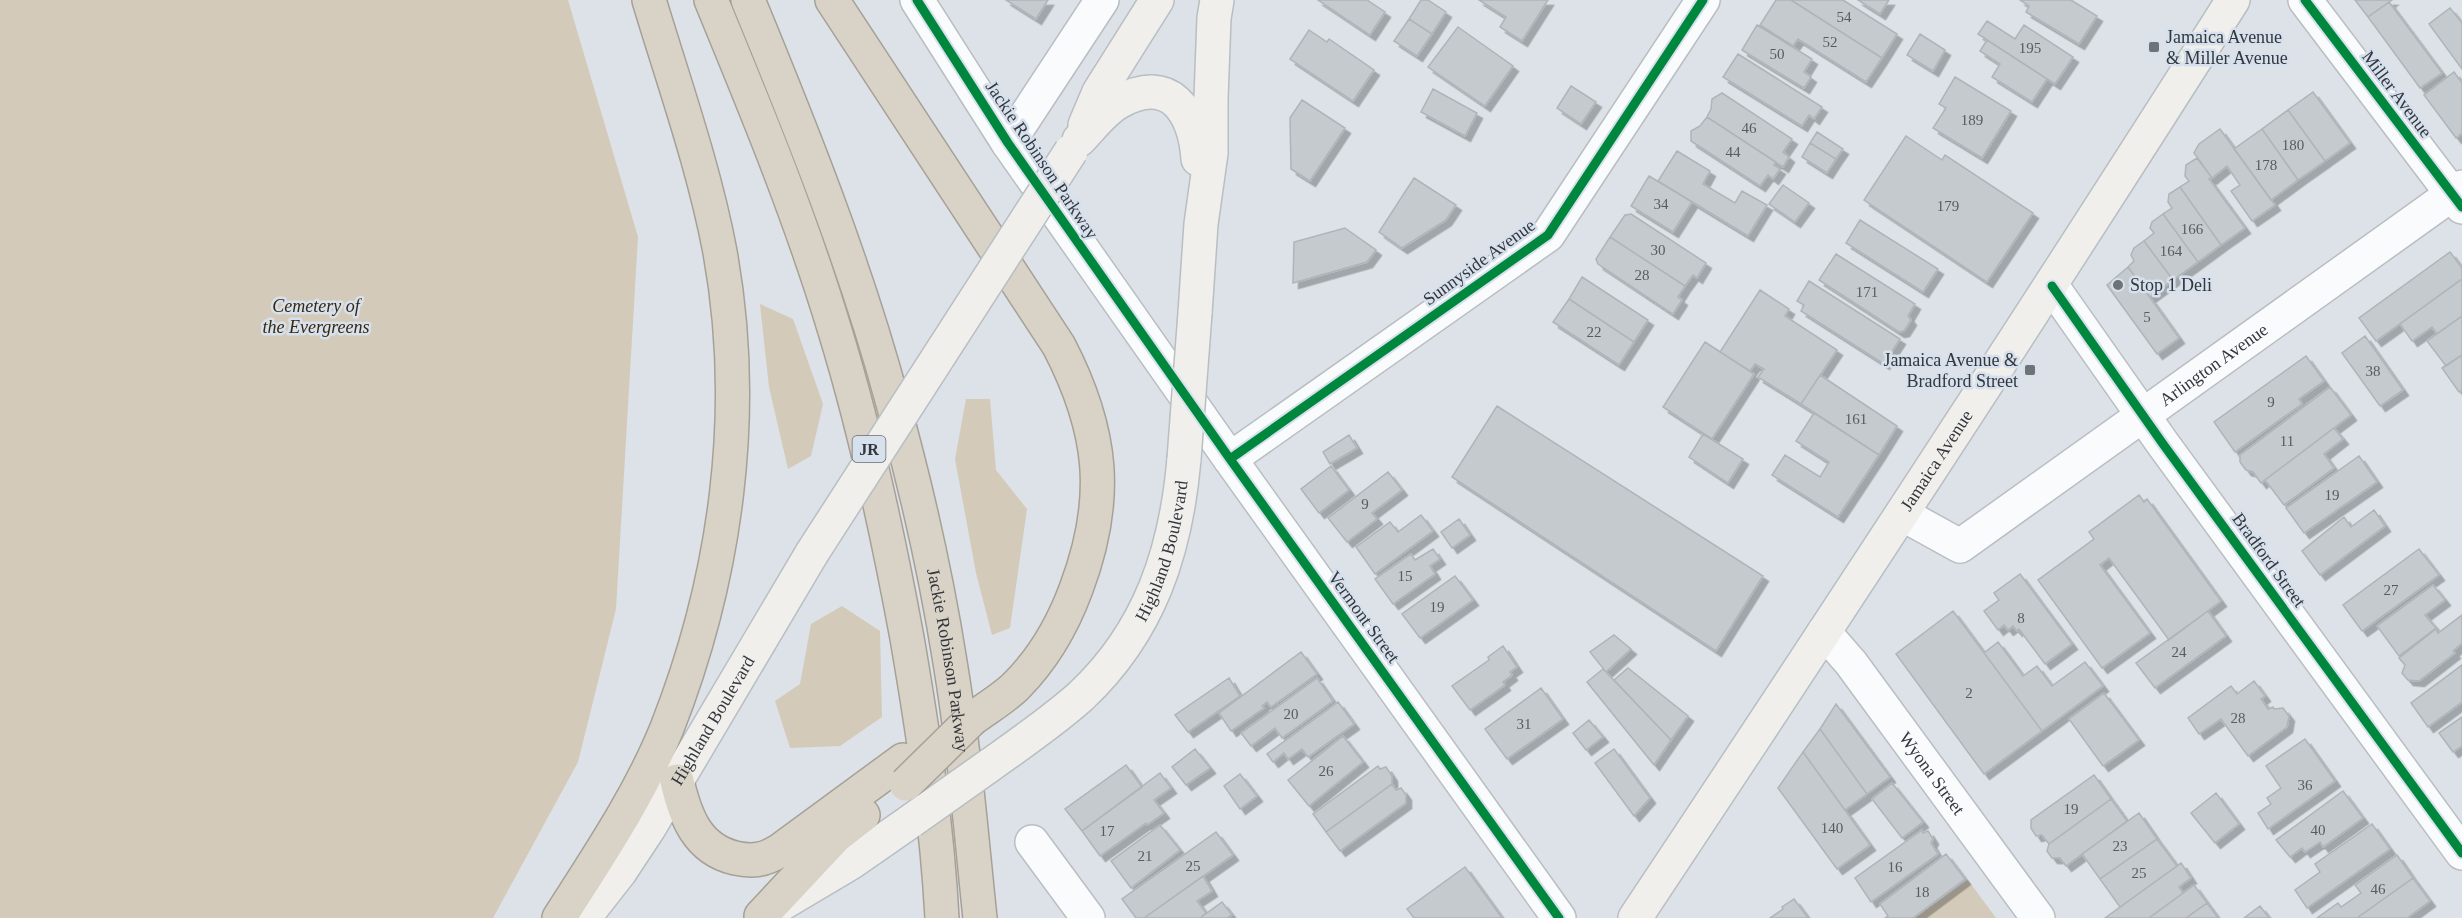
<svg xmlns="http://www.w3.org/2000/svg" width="2462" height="918" viewBox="0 0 2462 918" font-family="'Times New Roman',serif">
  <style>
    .green { fill: #d4cab9 }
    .building { fill: #c5cace; stroke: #afb4b9; stroke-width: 1.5; filter: url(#shadow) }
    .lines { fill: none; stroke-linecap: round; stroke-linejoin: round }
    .street-casing { stroke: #b9bec3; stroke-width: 36 }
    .secondary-casing { stroke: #b9bec3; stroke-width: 36 }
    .highway-casing { stroke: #a6a197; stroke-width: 36 }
    .street { stroke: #fafbfc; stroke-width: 33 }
    .secondary { stroke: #f0efeb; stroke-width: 33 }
    .highway { stroke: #d9d2c7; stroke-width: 33 }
    .secondary-bridge-casing { stroke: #b9bec3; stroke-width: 36; stroke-linecap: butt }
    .highway-bridge-casing { stroke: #a6a197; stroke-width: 36; stroke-linecap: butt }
    .secondary-bridge { stroke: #f0efeb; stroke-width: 33 }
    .highway-bridge { stroke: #d9d2c7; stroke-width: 33 }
    .cycleway-casing { stroke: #d7e1ed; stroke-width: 13 }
    .cycleway { stroke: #00873e; stroke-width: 9 }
    .poi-dot { fill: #6e7378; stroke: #d7e1ed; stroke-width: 2 }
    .labels { text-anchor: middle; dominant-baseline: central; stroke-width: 5; stroke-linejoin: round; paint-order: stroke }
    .number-label { font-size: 15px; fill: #585c61 }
    .shield { fill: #d7e1ed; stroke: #646a71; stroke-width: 1.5 }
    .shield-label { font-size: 16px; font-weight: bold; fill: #33373c }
    .poi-label { font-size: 18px; fill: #33373c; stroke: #d7e1ed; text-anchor: start }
    .street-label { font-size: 18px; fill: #33373c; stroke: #d7e1ed }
    .park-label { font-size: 18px; font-style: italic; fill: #38280f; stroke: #d7e1ed }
  </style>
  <defs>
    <filter id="shadow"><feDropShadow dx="5.5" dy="5.5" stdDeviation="0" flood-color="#0004"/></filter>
  </defs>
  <rect width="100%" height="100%" fill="#dce2e8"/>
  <path class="green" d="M0,0H568L638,237L616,609L578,762L493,918H0Z
    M760,304L793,319L823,404L811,456L788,469L769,387Z
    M966,399H990L996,470L1027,509L1010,628L992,635L976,573L955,459Z
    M842,606L880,631L882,717L840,746L790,748L775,701L800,684L811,624Z
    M1968,880L1996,918H1915Z"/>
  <path class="building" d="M1006,0H1048L1036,19Z
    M1318,0H1367L1385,12L1370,35Z
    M1421,0H1428L1446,12L1432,34L1409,19Z
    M1479,0H1548L1522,41L1500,27L1506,17Z
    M1776,0H1791L1882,58L1866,82L1798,39L1793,46L1760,25Z
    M1791,0H1843L1897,34L1882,58Z
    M1858,0H1889L1880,14Z
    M2020,0H2071L2097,16L2079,44L2026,12L2029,6Z
    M2355,0H2392L2368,17Z
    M2389,2L2442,73L2420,88L2368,17Z
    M2450,8L2462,23V69L2429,24Z
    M1409,19L1432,34L1417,56L1394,41Z
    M1987,21L2015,39L2024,25L2073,57L2055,84L1978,34Z
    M1757,25L1812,59L1804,72L1811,77L1804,88L1742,50Z
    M1458,27L1513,66L1485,106L1428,67Z
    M1309,30L1327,42L1329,39L1374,70L1353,101L1290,59Z
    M1920,34L1945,50L1933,71L1907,55Z
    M1987,40L2047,79L2032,102L1992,77L2000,64L1980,51Z
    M1738,54L1822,107L1814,119L1809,115L1802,126L1723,77Z
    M2454,72L2462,83V133L2456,138L2424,95Z
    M1955,77L2011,111L1982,158L1933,128L1946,108L1939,104Z
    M1571,86L1596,102L1581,124L1557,108Z
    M1433,89L1477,113L1465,136L1421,112Z
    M2313,92L2350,143L2325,161L2288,110Z
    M1722,93L1792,139L1783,152L1789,157L1783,167L1707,117L1711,109L1712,99Z
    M1302,100L1345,128L1310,181L1291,169L1290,118Z
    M2288,110L2325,161L2298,180L2262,129Z
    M1707,117L1776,162L1774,165L1780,169L1773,179L1768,175L1760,186L1691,141V131L1700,126Z
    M2220,129L2275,205L2252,221L2231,191L2240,185L2227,166L2212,178L2194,153L2199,144Z
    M2262,129L2298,180L2271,200L2234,149Z
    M1817,132L1843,149L1836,159L1810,143Z
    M1906,136L1942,160L1945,155L2033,213L1987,282L1864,200Z
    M1810,143L1836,159L1827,173L1802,157Z
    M1677,151L1710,171L1703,184L1735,203L1742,191L1767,205L1748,236L1658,181Z
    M2197,158L2212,178L2209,179L2245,228L2221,245L2180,187L2189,181L2185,176L2186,165Z
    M1649,176L1692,202L1673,232L1631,206Z
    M1414,178L1456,205L1446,220L1402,248L1379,232Z
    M1783,185L1809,203L1795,222L1769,204Z
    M2180,187L2221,245L2198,262L2163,214L2172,208L2168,202L2169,194Z
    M1631,214L1706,263L1697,278L1693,275L1685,286L1610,237L1625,215Z
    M2163,214L2198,262L2173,280L2144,241L2154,233L2150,228L2152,222Z
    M1860,220L1938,269L1923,292L1846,243Z
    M1345,228L1376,250L1367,262L1293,283L1294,242Z
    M1610,237L1685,286L1678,297L1682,300L1673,314L1598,264L1596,259Z
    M2144,241L2173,280L2150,297L2128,267L2134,261L2131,255L2134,248Z
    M2450,252L2462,268V279L2376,341L2359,318Z
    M1836,254L1915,304L1908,316L1911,320L1904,331L1899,332L1819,280Z
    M2128,267L2179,338L2157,354L2107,285Z
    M1582,277L1648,320L1634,342L1569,299Z
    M2462,279V316L2437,334L2432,327L2412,341L2400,324Z
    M1809,281L1900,339L1884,364L1801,311L1804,305L1797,301Z
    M1760,290L1789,309L1785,316L1837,350L1801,404L1758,377L1764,369L1755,364L1750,371L1720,352Z
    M1569,299L1634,342L1619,365L1553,322Z
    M2462,316V355L2446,366L2427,341Z
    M2365,336L2403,390L2380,406L2342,353Z
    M1705,342L1754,374L1712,439L1663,407Z
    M2462,355V390L2459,392L2442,368Z
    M2306,356L2324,381L2299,399L2302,404L2235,452L2214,422Z
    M1820,375L1897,426L1879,455L1801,404Z
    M2330,387L2351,415L2261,483L2253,472L2246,470L2240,462V455Z
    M1497,406L1763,576L1716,651L1452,477Z
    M1814,413L1879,455L1838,517L1772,475L1785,455L1820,477L1829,462L1796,441Z
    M2334,428L2343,439L2324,454L2334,468L2284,505L2265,480Z
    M1703,434L1743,459L1728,483L1689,457Z
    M1349,435L1357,448L1330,464L1323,452Z
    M2359,456L2377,482L2304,533L2286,508Z
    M1331,466L1349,490L1319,513L1301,489Z
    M1388,472L1402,490L1372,513L1377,519L1347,542L1328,518Z
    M2139,495L2144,502L2147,499L2221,601L2169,640L2109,558L2100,565L2150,633L2102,668L2038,580L2094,539L2089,532Z
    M2374,510L2385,526L2320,575L2302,551L2344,517L2351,527Z
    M1421,515L1433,531L1375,574L1356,547L1390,522L1398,532Z
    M1459,519L1470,535L1452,548L1441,532Z
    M1433,549L1440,559L1430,566L1435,574L1393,604L1375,579L1411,554L1415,560Z
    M2419,549L2439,575L2362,631L2343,605Z
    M2020,574L2072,644L2045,664L2019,629L2017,631L2013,626L2008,630L2004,625L1998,630L1984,611L1999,600L1994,593Z
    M1455,576L1473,600L1420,638L1402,614Z
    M2433,585L2445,600L2425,615L2436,628L2399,656L2377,626Z
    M1953,611L2042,731L1984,774L1896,654Z
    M2208,611L2226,636L2155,688L2136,663Z
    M2462,615V643L2453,651L2455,653L2419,681L2408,680L2402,673L2405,665L2399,658L2436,629L2438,633Z
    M1614,635L1631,649L1606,672L1590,652Z
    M1998,642L2023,676L2037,666L2052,686L2085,662L2103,686L2042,731L1984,653Z
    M1503,646L1517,667L1510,672L1512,675L1503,682L1505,685L1470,710L1452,686L1489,660L1488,657Z
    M1301,652L1317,674L1271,707L1267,702L1262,706L1264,708L1231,731L1219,713Z
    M2462,665V702L2428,727L2411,703Z
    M1628,668L1688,716L1671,740L1614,680Z
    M1603,669L1671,740L1654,765L1587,682Z
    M1229,678L1240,696L1188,732L1175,715Z
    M1317,678L1333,701L1282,738L1275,728L1251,746L1241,733Z
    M2254,681L2265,696L2261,699L2268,709L2273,707L2274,709L2283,708L2289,716L2287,727L2248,756L2221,719L2199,734L2188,718L2231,686L2237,694Z
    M1541,688L1563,719L1507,759L1485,729Z
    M2104,693L2139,740L2103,766L2069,719Z
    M1338,702L1354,724L1308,757L1302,749L1288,759L1284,753L1273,762L1267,754Z
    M1836,704L1890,777L1867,794L1820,729Z
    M2462,717V746L2453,752L2439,733Z
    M1589,720L1603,737L1586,750L1573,733Z
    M1820,729L1867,794L1845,810L1803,752Z
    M1343,736L1363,762L1309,806L1288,780Z
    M2305,739L2335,781L2268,829L2258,813L2271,804L2267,798L2281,788L2266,766Z
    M1195,749L1210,768L1186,785L1172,767Z
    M1614,749L1650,798L1634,816L1595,763Z
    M1803,752L1870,845L1837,869L1778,788Z
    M1126,765L1142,787L1082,831L1065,809Z
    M1378,766L1380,769L1386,767L1392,776V784L1326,832L1313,814Z
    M1160,773L1171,788L1154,800L1164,813L1147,825L1146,823L1100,856L1082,831Z
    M1240,774L1257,796L1240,809L1224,786Z
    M2094,775L2111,799L2049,844L2042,835L2036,836L2031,828V820Z
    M1892,783L1923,822L1902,838L1872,799Z
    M1392,784L1396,790L1401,788L1406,795V803L1340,851L1326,832Z
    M2343,791L2363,818L2323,847L2320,842L2305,852L2302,848L2290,857L2276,840Z
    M2216,793L2239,824L2215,843L2191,813Z
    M2111,799L2127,821L2066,866L2060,858H2052L2047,851L2049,844Z
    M2139,813L2157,839L2100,879L2082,854Z
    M2372,824L2390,849L2307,908L2295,890L2320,872L2315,864Z
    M1160,825L1180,850L1131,888L1111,861Z
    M1922,830L1923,833L1928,831L1933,839L1931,843L1938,854L1871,902L1855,878Z
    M1216,832L1233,855L1144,918H1136L1122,899Z
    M2157,839L2177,866L2120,907L2100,879Z
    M1946,854L1965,879L1913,918H1885L1888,916L1880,904Z
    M2397,855L2413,878L2357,918H2317L2338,903L2341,907L2361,893L2355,885Z
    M2181,863L2191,878L2179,887L2183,893L2149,918H2105Z
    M1465,867L1502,918H1414L1407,909Z
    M1203,876L1212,891L1197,901L1206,913L1200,918H1144Z
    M2413,878L2430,901L2407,918H2357Z
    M2194,885L2207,903L2186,918H2149Z
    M1794,899L1808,918H1770L1783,909L1782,907Z
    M1222,902L1232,915L1227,918H1200Z
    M2207,903L2218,918H2186Z
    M2260,906L2269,918H2244Z"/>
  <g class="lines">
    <g class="street-casing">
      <g id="street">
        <path d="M917,0L1008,143L1230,459L1559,918"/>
        <path d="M2305,0L2462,207"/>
        <path d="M1008,143L1102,0"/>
        <path d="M2052,286L2163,444L2462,853"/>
        <path d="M1230,459L1548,235L1703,0"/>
        <path id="s1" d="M1902,514L1960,546L2462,187"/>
        <path id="s2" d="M1824,632L1851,663L2038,918"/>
        <path d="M1032,842L1088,918"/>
      </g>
    </g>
    <g class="secondary-casing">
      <g id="secondary">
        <path d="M1085,125L1099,92L1157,0"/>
        <path d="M1079,140C1091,128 1104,110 1119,102C1170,73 1195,112 1198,159"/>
        <path d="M1195,313L1201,224L1211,153V98L1214,18L1217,0"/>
        <path id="s3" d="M990,765C1021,743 1053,721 1081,696C1150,631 1176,551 1184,459"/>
        <path d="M773,909L852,862L911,821"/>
        <path id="s4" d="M584,918L620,872L649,828L812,553"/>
        <path id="s5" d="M1635,918C1837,614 2037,309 2233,0"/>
      </g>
    </g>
    <g class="highway-casing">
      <g id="highway">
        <path d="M711,0C756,109 801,218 835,331C866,432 888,535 907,638C923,731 937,824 942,918"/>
        <path id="s6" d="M748,0C802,131 855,263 892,400C916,486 936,574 950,662C964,746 971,832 980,918"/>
        <path d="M832,0L1059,346C1103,431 1110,499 1076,589C1063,624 1043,659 1016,686C1004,698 987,708 972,719"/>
        <path d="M677,781C685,816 697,849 735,858C753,862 764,860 779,851L903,760"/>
        <path d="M761,916L836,836L863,815"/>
        <path d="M559,918C598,857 640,795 667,728C726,578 749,412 720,252C704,167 674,83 649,0"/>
      </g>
    </g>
    <use href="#street" class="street"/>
    <use href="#secondary" class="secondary"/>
    <use href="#highway" class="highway"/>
    <g class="secondary-bridge-casing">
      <path id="secondary-bridge" d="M1184,459L1195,313
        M812,553L1071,151
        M911,821L990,765"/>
    </g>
    <g class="highway-bridge-casing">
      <path id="highway-bridge" d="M906,784L972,719"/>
    </g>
    <use href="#secondary-bridge" class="secondary-bridge"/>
    <use href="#highway-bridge" class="highway-bridge"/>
    <g class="cycleway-casing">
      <path id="cycleway" d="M917,0L1008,143L1230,459L1559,918
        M2305,0L2462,207
        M2052,286L2163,444L2462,853
        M1230,459L1548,235L1703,0"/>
    </g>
    <use href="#cycleway" class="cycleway"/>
  </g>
  <g class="poi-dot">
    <rect x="2148" y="41" width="12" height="12" rx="3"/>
    <circle cx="2118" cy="285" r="6"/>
    <rect x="2024" y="364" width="12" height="12" rx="3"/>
  </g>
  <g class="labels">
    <g class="number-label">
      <text x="1844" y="17">54</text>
      <text x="1830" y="42">52</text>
      <text x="2030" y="48">195</text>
      <text x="1777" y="54">50</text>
      <text x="1972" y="120">189</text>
      <text x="1749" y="128">46</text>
      <text x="2293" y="145">180</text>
      <text x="1733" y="152">44</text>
      <text x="2266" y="165">178</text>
      <text x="1661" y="204">34</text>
      <text x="1948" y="206">179</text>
      <text x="2192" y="229">166</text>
      <text x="1658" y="250">30</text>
      <text x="2171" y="251">164</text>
      <text x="1642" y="275">28</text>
      <text x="1867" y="292">171</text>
      <text x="2147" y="317">5</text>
      <text x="1594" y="332">22</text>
      <text x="2373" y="371">38</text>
      <text x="2271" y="402">9</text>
      <text x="1856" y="419">161</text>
      <text x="2287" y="441">11</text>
      <text x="2332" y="495">19</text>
      <text x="1365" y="504">9</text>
      <text x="1405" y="576">15</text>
      <text x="2391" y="590">27</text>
      <text x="1437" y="607">19</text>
      <text x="2021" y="618">8</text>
      <text x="2179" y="652">24</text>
      <text x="1969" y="693">2</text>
      <text x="1291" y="714">20</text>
      <text x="2238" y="718">28</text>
      <text x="1524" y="724">31</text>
      <text x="1326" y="771">26</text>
      <text x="2305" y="785">36</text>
      <text x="2071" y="809">19</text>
      <text x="1832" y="828">140</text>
      <text x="2318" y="830">40</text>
      <text x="1107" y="831">17</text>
      <text x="2120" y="846">23</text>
      <text x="1145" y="856">21</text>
      <text x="1193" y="866">25</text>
      <text x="1895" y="867">16</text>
      <text x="2139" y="873">25</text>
      <text x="2378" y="889">46</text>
      <text x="1922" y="892">18</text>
    </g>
    <rect class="shield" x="852.5" y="436" width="33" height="26" rx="4.5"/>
    <g class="shield-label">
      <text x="869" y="449">JR</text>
    </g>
    <g class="poi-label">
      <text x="2166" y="37">Jamaica Avenue<tspan x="2166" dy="21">&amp; Miller Avenue</tspan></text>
      <text x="2130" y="285">Stop 1 Deli</text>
      <text x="2018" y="360" text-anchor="end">Jamaica Avenue &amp;<tspan x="2018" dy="21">Bradford Street</tspan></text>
    </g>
    <g class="street-label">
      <text transform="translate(2397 94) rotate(53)">Miller Avenue</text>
      <text transform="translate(1042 160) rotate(56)">Jackie Robinson Parkway</text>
      <text transform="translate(1479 262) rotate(-36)">Sunnyside Avenue</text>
      <text stroke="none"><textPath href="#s1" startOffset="378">Arlington Avenue</textPath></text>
      <text stroke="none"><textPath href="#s5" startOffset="548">Jamaica Avenue</textPath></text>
      <text stroke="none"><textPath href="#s3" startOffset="284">Highland Boulevard</textPath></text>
      <text transform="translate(2269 560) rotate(54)">Bradford Street</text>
      <text transform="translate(1364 617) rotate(54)">Vermont Street</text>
      <text stroke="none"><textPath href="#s6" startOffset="692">Jackie Robinson Parkway</textPath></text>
      <text stroke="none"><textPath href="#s4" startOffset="236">Highland Boulevard</textPath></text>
      <text stroke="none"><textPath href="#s2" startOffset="178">Wyona Street</textPath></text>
    </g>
    <g class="park-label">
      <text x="316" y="306">Cemetery of<tspan x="316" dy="21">the Evergreens</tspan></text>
    </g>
  </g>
</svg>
